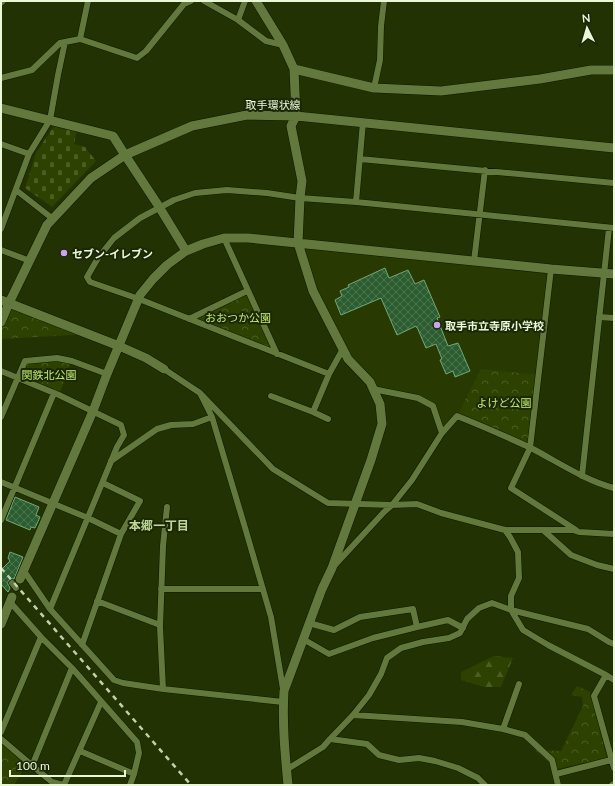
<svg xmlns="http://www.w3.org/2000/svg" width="615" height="786" viewBox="0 0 615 786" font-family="Lato,'Noto Sans JP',sans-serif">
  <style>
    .built { fill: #283902 }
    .forest { fill: url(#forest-firs) }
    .cemetery { fill: url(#cemetery-stones) }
    .park { fill: url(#park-crowns) }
    .building { fill: url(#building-cross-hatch); stroke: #74a777 }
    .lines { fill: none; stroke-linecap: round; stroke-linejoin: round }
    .street-casing { stroke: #0e1800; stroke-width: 7 }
    .secondary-casing { stroke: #0e1800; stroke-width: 10 }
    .street { stroke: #62783c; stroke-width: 6 }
    .secondary { stroke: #62783c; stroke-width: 9 }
    .rail { stroke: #c2d0ad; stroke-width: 2.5; stroke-dasharray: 5 5; stroke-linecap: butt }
    .poi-dot { fill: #c8a5ee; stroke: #1c2707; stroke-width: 1.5 }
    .labels { text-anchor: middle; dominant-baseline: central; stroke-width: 4; stroke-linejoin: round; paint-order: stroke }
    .street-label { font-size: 11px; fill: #eaf8d8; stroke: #1c2707 }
    .poi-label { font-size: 11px; font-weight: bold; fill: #eaf8d8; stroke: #1c2707; text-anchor: start }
    .park-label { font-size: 11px; fill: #c0ec73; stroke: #1c2707 }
    .neighbourhood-label { font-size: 12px; font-weight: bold; fill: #bdd797; stroke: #1c2707 }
  </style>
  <defs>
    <pattern id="forest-firs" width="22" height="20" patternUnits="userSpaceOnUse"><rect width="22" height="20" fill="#2d4100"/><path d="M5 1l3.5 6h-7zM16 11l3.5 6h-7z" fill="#4c5d24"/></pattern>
    <pattern id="cemetery-stones" width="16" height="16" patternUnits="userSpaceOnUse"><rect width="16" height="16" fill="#2d4100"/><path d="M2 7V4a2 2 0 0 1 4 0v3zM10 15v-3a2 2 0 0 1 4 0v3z" fill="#4c5d24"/></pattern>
    <pattern id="park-crowns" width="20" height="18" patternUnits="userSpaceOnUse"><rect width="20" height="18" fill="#2d4100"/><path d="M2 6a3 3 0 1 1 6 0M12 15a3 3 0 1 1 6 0" fill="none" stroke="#4c5d24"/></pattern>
    <pattern id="building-cross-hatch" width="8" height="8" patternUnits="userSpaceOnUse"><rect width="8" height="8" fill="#2b5d31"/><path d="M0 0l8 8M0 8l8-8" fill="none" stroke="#4a754e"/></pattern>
  </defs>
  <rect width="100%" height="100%" fill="#233203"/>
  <path class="built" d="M298,243L551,269L538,375L457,416L442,433L433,406L418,398L373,389L348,359L313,291Z"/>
  <path class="forest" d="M494,656L513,658L501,687H484L461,680V672Z"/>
  <path class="cemetery" d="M54,126L77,129L74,144L85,147L96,161L52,207L25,188L36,153Z"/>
  <path class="park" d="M247,291L277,354L189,319Z
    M9,303L90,334L1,339V322Z
    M25,361H72L59,395L18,377Z
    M481,369L538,375L530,448L457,416Z
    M577,686L590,692L607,758L557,769L535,750L561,751L583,706L582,697L571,695Z
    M1,739L28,762L14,785H1Z"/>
  <path class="building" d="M385,268L389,278L408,270L415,284L424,280L440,317L437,318L448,346L458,343L470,371L455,377L453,371L446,374L440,360L442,359L436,344L426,348L417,327H416V326L397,335L381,298L341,315L335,300L342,296L340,291L349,287L348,285Z
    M15,497L39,507L36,515L40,517L35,528L31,527L30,530L6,520Z
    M10,552L23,557L14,579H11L8,581V584L10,588L8,592L1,584V570L10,561L8,558Z"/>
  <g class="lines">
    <g class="street-casing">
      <path id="street" d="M204,1L238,20L266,41L283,45
        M1,3L3,1
        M238,20L245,1
        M80,39L88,1
        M1,78L32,70L60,43L80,39L137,58L146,51L184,4L191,1
        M374,88L380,60L381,26L384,1
        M1,144L29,154
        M360,157V159L614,183
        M16,190L53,219
        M356,202L363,122
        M1,229L29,154L50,120L58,75L65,42
        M224,238L277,354
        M1,250L30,261
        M474,261L485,170
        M551,269L530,448L511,488L576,530
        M599,317L614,318
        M189,319L247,291
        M164,369L200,393L212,417L246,531L271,617L283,689
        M1,371L59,395L121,425L124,435L117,447L50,609
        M329,374L139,299L90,282L87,277L98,258L114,238L140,218L174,200L195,193L227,190L267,193L300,198L356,202L614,228
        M373,389L418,398L433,406L442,433
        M200,393L273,469L315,495L328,503L392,505L412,480L442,433L457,416C482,426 507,437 531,448C558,462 584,480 614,488
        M271,396L313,412L328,419
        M313,412L329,374L343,349
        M1,417L25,361L57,358L72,361L107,374
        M111,461L157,429L171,425L193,424L212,417
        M582,476L609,228
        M1,482L88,518L121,534L82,645
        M103,483L140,501L121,534
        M1,520L54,393
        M505,530L510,537L518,552L519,578L511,596V610L535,616L588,629L609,642L614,644
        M543,530L571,555L597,565L614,569
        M335,565L384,512L392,505L417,504L441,513L505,530H573L579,532L614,534
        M24,571L50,609L114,680L123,683L163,689L283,702
        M12,583L16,588
        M161,589H263
        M97,601L160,625
        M10,602L41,637L72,668L137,742L139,753L134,774L130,785
        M309,623L334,630L360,617L413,609L417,627
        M303,639L329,654L373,638L417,627L448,620L463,628
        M606,675L594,696L614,768
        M163,689L160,627L163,546L167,507
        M353,715L462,722L503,729L525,735L552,760L558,785
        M503,729L519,684
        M1,732L41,637
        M1,739L35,768L52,782L63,785
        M330,739L367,744L379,755L399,760L419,758L435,761L458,768L478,778L485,785
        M80,751L134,774
        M32,766L72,668
        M286,770L323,747L330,739L353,715L369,695L381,674L387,658L401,648L423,642L449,638L460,633L467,619L479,608L492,603L511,610L523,630L548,645L606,675L614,680
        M556,774L611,760
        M64,785L101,702
        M612,785L614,784"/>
    </g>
    <g class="secondary-casing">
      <path id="secondary" d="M256,1L283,45L294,69
        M1,108L113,136L125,155L158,205L186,251
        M1,300L119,346L146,358L164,369
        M1,322L9,303L47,225L91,178L125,155L192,126L247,115L296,116L614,148
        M20,579L93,411L107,374L140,295L153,279L167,265L186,251L203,244L224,238H248L551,269L614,274
        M1,624L12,597
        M288,785C285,754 282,722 284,691L322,589L332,568L371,460L382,424L380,404L370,382L348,359L332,328L313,291L298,243L300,198L302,181L291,126L296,116L294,69L374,88L441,91L540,79L591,70H614"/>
    </g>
    <use href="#street" class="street"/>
    <use href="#secondary" class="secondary"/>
    <path class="rail" d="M1,568L191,785"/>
  </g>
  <g class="poi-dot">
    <circle cx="64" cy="253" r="4"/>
    <circle cx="437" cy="325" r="4"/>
  </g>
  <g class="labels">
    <g class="street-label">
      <text x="273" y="104">取手環状線</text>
    </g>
    <g class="poi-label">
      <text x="72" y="253">セブン-イレブン</text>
      <text x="445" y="325">取手市立寺原小学校</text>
    </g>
    <g class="park-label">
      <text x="238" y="317">おおつか公園</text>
      <text x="49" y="374">関鉄北公園</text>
      <text x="504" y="402">よけど公園</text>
    </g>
    <g class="neighbourhood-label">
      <text x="159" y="525">本郷一丁目</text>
    </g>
  </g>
  <rect width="615" height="786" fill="none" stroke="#eaf8d8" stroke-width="4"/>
  <g transform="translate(587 28) rotate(355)" stroke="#1c2707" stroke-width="3" paint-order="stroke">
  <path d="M0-3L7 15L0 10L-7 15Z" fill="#eaf8d8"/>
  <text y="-6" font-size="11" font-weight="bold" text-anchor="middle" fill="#eaf8d8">N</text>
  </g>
  <path d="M10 770v6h115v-6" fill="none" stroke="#eaf8d8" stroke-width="2"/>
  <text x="16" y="770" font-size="12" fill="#eaf8d8" stroke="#1c2707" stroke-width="3" paint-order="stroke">100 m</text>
</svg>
